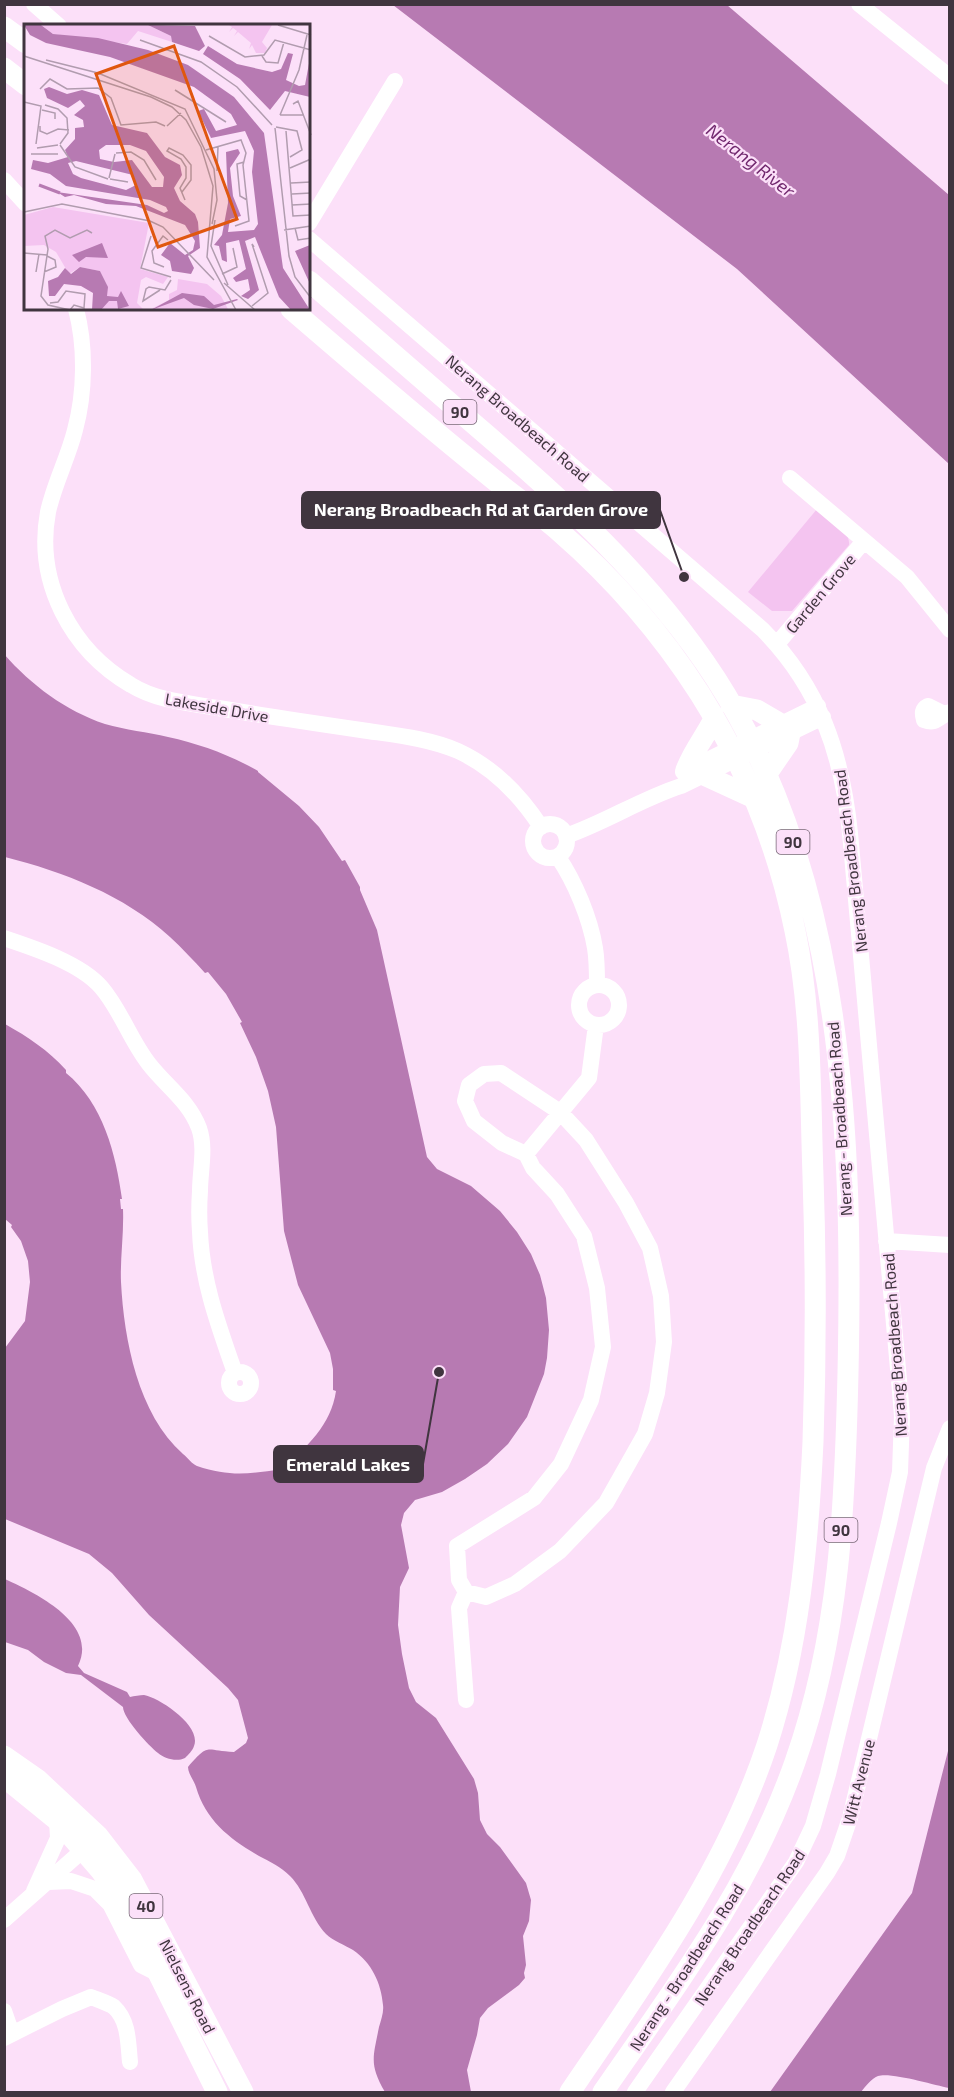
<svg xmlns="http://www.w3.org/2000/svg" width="954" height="2097" viewBox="0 0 954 2097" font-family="'Exo 2',sans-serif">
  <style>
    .green { fill: #f4c4f0 }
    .water { fill: #b77ab2 }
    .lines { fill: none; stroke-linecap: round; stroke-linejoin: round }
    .minor { stroke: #fff; stroke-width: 16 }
    .major { stroke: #fff; stroke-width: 21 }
    .labels { text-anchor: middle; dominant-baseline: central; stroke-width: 4.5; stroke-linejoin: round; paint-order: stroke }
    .shield { fill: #fce0f9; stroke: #786877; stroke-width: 1.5 }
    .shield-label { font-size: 15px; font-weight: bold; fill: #40353f }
    .street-label { font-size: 16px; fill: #40353f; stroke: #fce0f9 }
    .water-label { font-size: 18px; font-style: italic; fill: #71286e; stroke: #fce0f9 }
    .inset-river { fill: none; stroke: #b77ab2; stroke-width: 3 }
    .inset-road { fill: none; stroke: #b19caf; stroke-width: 1.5 }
    .view { fill: #e0570f; fill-opacity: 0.15; stroke: #e0570f; stroke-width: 3 }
    .inset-edge { fill: none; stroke: #40353f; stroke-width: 3 }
    .leader { fill: none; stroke: #40353f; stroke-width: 2 }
    .callout-dot { fill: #40353f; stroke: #fce0f9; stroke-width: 2 }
    .callout { fill: #40353f; stroke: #40353f; stroke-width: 2 }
    .callout-label { font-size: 18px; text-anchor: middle; font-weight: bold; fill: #fff }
  </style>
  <rect width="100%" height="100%" fill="#fce0f9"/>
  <path class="green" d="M817,509C828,518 851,530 849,545L792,611H772L748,592Z"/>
  <path class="water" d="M393,5H727L949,195V464L737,269Z
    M4,654C31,685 66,711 105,724C125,730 148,732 168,737C200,744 230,755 258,771V772L299,806L319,827L342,861L345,860L360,887V890L377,930L427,1157L437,1169L471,1186L500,1211L517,1232L531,1254L540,1275L546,1298L549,1330L547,1358L544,1374L527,1417L508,1444L487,1464L465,1479L442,1492L415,1500L404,1513L401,1525L409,1568L400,1587L398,1625L402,1654L409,1688L416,1702L436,1718L474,1779L478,1793L480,1820L487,1834L500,1847L526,1883L531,1900L529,1921L523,1936L526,1965L524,1973L525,1978L519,1985L488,2008L480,2018L477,2035L467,2070L471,2092H385C369,2064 373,2058 379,2027C381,2020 384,2012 383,2005C381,1983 372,1963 353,1950C345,1945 333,1941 326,1934C310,1917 306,1892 290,1876C281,1867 269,1861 259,1856C230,1839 206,1821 196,1787C194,1780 188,1774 188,1767C210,1742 204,1751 234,1752L246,1743L248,1738L238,1700L228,1688L149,1615L112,1573L89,1554L5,1519V1348L25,1321L30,1282L28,1261L21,1241L11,1227L12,1225L5,1219V1024C28,1037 48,1050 66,1070V1073C103,1103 116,1154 122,1199H120L121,1209H123C124,1234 120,1258 121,1282C124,1340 138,1414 183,1454C188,1458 192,1464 197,1466C230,1477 249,1474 282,1469C307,1447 331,1425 336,1391L333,1390V1369L330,1353L298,1285L284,1231L276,1127L268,1091L256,1057L240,1023L242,1022L226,994L208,972L205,973C194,961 182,948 170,937C124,895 64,872 5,857Z
    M5,1579C35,1593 99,1623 78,1666L84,1673L127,1692L130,1697C134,1696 140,1695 144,1695C160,1698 202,1726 194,1746C193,1750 188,1755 185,1758C177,1762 165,1759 158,1753C149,1746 123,1718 123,1707L81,1675L66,1673L44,1662L28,1650L5,1642Z
    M949,1747V2088C934,2085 891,2072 878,2076C871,2079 865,2087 861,2092H770L912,1893Z"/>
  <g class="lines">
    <path class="minor" d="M34,4L59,26
      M859,4L950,77
      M4,180L26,204
      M309,223L395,81
      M309,239L763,630C820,688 842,754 850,833L899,1380L902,1416L900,1472L889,1523L828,1774L813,1826L796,1862L635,2092
      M76,309C86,347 85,393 75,430C68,458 54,484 48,512C35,582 71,650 131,685C157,701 188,703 218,708C265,716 313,723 361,730C394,735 428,738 458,751C493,767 520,795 541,827
      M790,478L907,577L950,630
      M777,644L864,541
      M944,714L928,706C922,709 922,713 924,720C937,725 939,716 950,712
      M683,772L818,706
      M533 841a17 17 0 1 1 34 0a17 17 0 1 1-34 0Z
      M566,836C606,822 641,799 681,786L823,717
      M558,857C575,882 590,918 595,948C597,960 597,973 597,985
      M4,938C34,948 80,963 101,987C121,1010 130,1040 149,1064C166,1086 189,1101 199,1128C206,1148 200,1171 200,1191C199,1205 199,1219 200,1232C202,1282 219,1327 235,1373
      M579 1005a20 20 0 1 1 40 0a20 20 0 1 1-40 0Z
      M501,1073L560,1112L586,1140L626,1203L650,1248L661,1296L664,1342L657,1393L645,1434L606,1503L560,1551L515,1584L486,1597L466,1592L459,1580L457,1546L534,1498L561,1464L591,1400L603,1347L597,1288L584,1236L557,1194L533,1168L526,1154L502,1143L474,1121L465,1101L469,1085L484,1074Z
      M526,1154L589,1078L596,1025
      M886,1241L950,1245
      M229 1383a11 11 0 1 1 22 0a11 11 0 1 1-22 0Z
      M466,1592L459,1608L466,1700
      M48,1882L71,1881L95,1889L110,1904L141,1965L159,1974
      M34,1891L58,1838L57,1820
      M4,1920L91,1843
      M4,2011L12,2034
      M4,2038L62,2009L91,1997C98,2000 108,2003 114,2007C129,2021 128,2043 130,2062
      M673,2092L827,1873L837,1856L850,1818L934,1468L950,1428"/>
    <path class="major" d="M4,27L26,43
      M4,68L26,85
      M309,281C364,329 419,376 474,424C563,500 652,580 716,679C845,880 853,1141 848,1373C845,1506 840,1635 795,1762C751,1887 677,1985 603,2092
      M291,309C356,365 421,421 487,474C511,494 536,511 560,532C614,579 661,633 700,694C745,766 778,847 795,931C812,1011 810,1094 813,1176C816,1265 816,1354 813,1442C808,1546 799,1646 767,1745C725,1872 644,1983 570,2092
      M731,705L757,710L781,724
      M686,770C693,751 705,737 714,719
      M704,775L754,798
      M766,775L788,743L790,733
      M4,1756L37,1779L98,1836L132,1880L243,2092
      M4,1777L57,1820L101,1871L123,1902L217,2092"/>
  </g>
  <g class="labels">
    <g class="shield">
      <rect x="443.5" y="400" width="33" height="24" rx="4.5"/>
      <rect x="776.5" y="830" width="33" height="24" rx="4.5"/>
      <rect x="824.5" y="1518" width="33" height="24" rx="4.5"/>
      <rect x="129.5" y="1894" width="33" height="24" rx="4.5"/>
    </g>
    <g class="shield-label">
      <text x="460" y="412">90</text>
      <text x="793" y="842">90</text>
      <text x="841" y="1530">90</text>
      <text x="146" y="1906">40</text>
    </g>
    <g class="street-label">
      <text transform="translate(518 418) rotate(41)">Nerang Broadbeach Road</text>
      <text transform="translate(820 593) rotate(-50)">Garden Grove</text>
      <text transform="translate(217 707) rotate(10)">Lakeside Drive</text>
      <text transform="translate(850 861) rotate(-97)">Nerang Broadbeach Road</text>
      <text transform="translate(839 1119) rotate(-94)">Nerang - Broadbeach Road</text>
      <text transform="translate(894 1345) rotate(-94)">Nerang Broadbeach Road</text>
      <text transform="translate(858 1782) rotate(-76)">Witt Avenue</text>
      <text transform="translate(749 1927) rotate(-56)">Nerang Broadbeach Road</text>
      <text transform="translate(686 1967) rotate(-57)">Nerang - Broadbeach Road</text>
      <text transform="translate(188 1986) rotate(63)">Nielsens Road</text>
    </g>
    <g class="water-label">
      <text transform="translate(751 160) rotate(38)">Nerang River</text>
    </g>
  </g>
  <g transform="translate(24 24)">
    <rect width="286" height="286" fill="#fce0f9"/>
    <path d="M17,1H124L147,12L148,18L114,7L103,20L29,10ZM205,1H248L238,18L243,24L241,29H232L228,21L225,25L227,19L214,8L210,12L213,7L209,4L205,8L208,3ZM29,183L125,199L116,245L144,253L139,260L122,253L117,256L113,279L120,286H77L83,261L76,247L56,243L45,250L32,228L20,221L0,222V191ZM154,255L183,260L197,272L204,285L125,286L145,276V270L153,266Z" fill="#f4c4f0"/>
    <path d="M0,1H17L29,10L74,14L124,26L164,41L210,73L240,109L259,244L286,286H267L255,273L231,213L221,217L235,266L224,275L217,272L226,266L224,255L212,258L209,254L222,245L215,216L202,219L203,238L198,236L195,222L190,221L198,211L204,179L202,128L214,125L216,129L206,144L209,172L217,192L206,195L204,208L230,206L234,200L228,148L230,127L221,107L187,114L174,87L180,85L192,107L213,101L207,90L170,63L86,33L22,19L6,11ZM124,1L171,2L181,22L175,27L148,18L147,12ZM184,22L213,40L248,48L257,45L264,29L269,30L262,56L275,62L281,61L286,34V73L261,67L246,86L216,55L179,30ZM25,63L43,70L58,66L75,71L88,101L123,109L141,133L156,141L158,151L150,164L156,177L171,190L174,198L176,224L164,232L170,244L167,250L148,247L146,237L137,231L146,219L161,231L169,226L171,217L161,201L112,182L82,180L50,171L41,173L33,168L123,181L140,189L144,187L142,183L126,176L42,162L26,150L7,145L9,136L24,139L44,133L41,126L51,115V104L60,103L59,96L50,91L61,82L56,76L44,84L23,74L20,65ZM82,121H106L122,127L140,153L139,163H128L108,136L90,138L76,135L75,126ZM52,137L109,151L112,161L102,166L57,154L49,150L44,139ZM78,219L84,234L62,233L55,238L48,231ZM286,221H287L286,260L271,227ZM56,243L76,247L84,263L83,272L94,273L97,267L105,282L94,285L93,277H85L77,286H68L69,269L57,262L40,260L31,272H25L24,257L34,253L41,244L47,250ZM158,269L180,272L190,281L213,275L214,276L189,285L170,281L160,274L127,286Z" fill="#b77ab2" fill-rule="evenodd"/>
    <path class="inset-river" d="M15,161L36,169"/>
    <path class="inset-road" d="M254,1L287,11M185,12L221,33L240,31L251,16L287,26M116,16L177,38L213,63L248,101M0,32L127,73L148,83L162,96L177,123L189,162L183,233L212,286M238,32L242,38L254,39L260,18M22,36L74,49L161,85L190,145L193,176L188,200M16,65L26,55L43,65L74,64L87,74L97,101L132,98L141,102M151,66L202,98M0,78L17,82L12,120M269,80L274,77L287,111M21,81L34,85L43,94L44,109L36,120M18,86L31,89V95M256,91L275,46L283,11M256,91H280M16,102V107L23,110L34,105L45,106M143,102L157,89M252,103L273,107L278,126L266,133M251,104L265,232L271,253L287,274M262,107L269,192L287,191M36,121L51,143L84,155M13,124L34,121M182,126L217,116L222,129L219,141L225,197L211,202M92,129L107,128L120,136L132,156M7,130H34M220,138L213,140L216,172L223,176M266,144L287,135M193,147L194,123M85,154L91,130M86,155L104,158M267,159L287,158M158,168L167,156V141L159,131L145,124L143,127L157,135L162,143V154L156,164L161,176M268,170L287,169M268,181L287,180M0,188L38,180L126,197L139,203L190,256M191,196L187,222L204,261M271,204L274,216L287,214M260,206L287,202M127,212L117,244L147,253M0,229L23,231M140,243L130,239L128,227L139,212L144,216M12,248L15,230M20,248L32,243L31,236L23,232M198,250L213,243L209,224M200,259L231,286M136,266L119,277L122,265L125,263L141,266L147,256M26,279L34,278L42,267L61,270L60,284L50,281L46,286M228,282L244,269L228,220L230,223M46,286L24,281L17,272L24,225L21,212L31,206L46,214L63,206L68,209"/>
    <path class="view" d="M150,22L213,195L134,223L72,50Z"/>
    <rect width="286" height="286" class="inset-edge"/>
  </g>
  <path class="leader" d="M684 577L660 510M439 1372L423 1464"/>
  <g class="callout-dot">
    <circle cx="684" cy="577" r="6"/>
    <circle cx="439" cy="1372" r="6"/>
  </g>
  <g class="callout">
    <rect x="302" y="492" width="358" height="36" rx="6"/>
    <rect x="274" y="1446" width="149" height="36" rx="6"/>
  </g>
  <g class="callout-label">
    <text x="481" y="516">Nerang Broadbeach Rd at Garden Grove</text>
    <text x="348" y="1471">Emerald Lakes</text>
  </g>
  <rect width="954" height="2097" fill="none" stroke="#40353f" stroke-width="12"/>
</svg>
